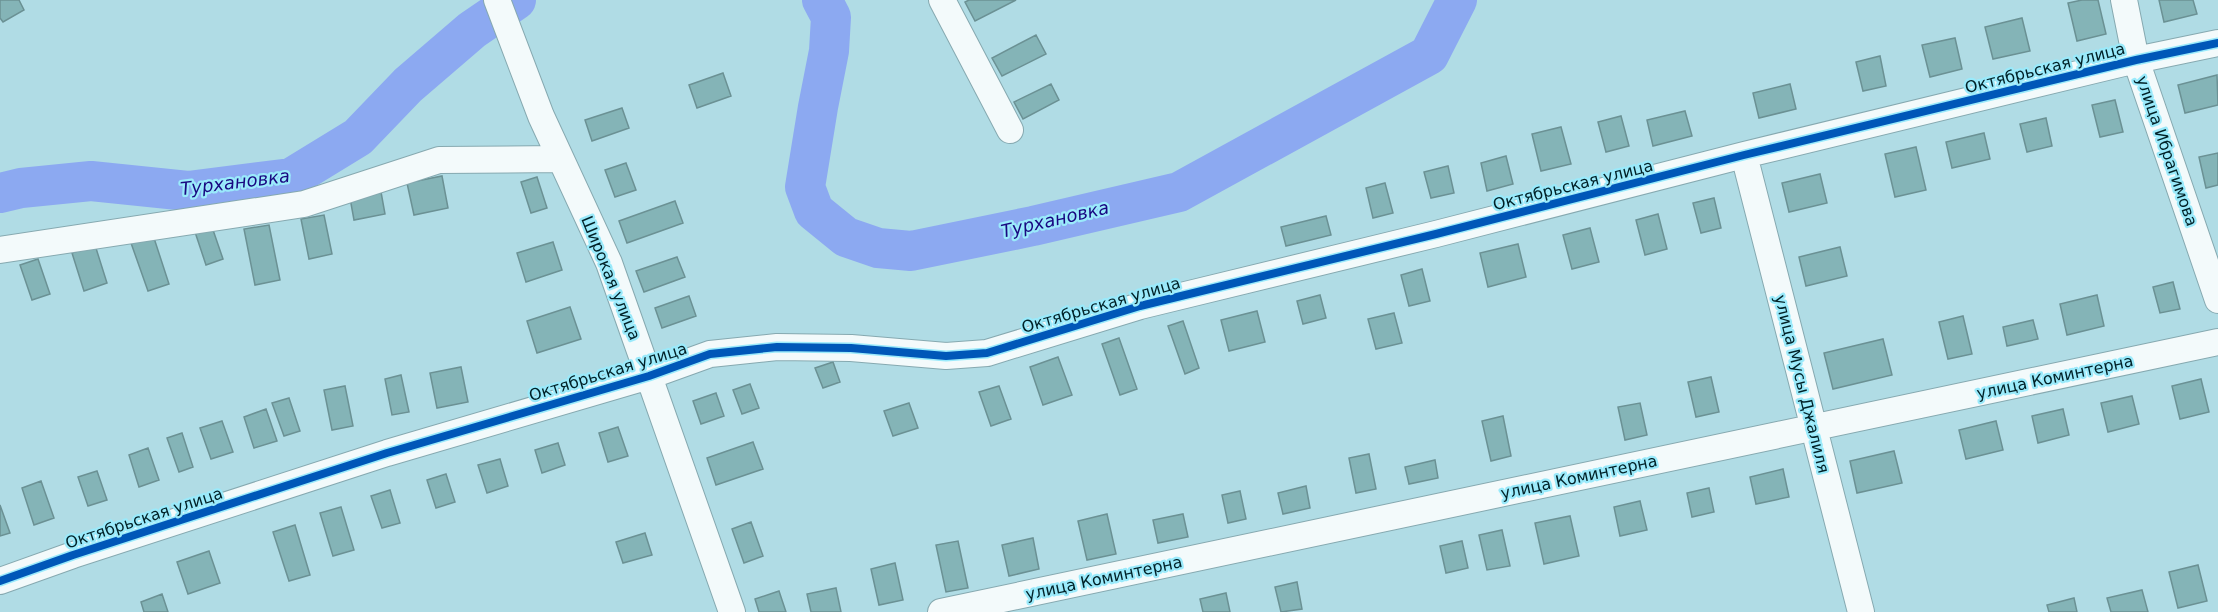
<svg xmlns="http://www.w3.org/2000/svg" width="2218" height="612" viewBox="0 0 2218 612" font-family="'DejaVu Sans',sans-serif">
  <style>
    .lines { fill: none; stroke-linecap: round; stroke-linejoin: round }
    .river { stroke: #8ca9f1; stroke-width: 40 }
    .building { fill: #84b4b7; stroke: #6b9194; stroke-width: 1.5 }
    .street-casing { stroke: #86a9b0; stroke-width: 28 }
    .street { stroke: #f3fafb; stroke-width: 26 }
    .cycleway-casing { stroke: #9aeafb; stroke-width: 11 }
    .cycleway { stroke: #0057b8; stroke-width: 8 }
    .labels { text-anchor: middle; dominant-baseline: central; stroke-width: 4.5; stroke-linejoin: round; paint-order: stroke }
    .street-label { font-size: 16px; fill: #002127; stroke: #9aeafb }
    .water-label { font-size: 18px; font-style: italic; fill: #190881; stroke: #9aeafb }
  </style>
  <rect width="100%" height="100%" fill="#b0dce5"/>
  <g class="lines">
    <path class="river" d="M822,0L831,17L829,51L818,107L805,187L814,211L846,237L878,248L911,251L1033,226L1179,192L1429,55L1457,0
      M0,193L21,188L91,181L188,191L291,178L358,137L408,85L472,30L516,0"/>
  </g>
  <path class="building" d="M0,0H19L24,10L3,22L0,18Z
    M969,0H1016L975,21L965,2Z
    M2082,0H2098L2106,34L2077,41L2068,3Z
    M2159,0H2193L2197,14L2164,22Z
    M2022,18L2030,51L1993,59L1985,27Z
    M1036,35L1046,54L1002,76L992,58Z
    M1955,38L1962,69L1930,77L1922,45Z
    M1880,56L1886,86L1863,91L1856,62Z
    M723,73L731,96L697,108L689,85Z
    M2217,75L2218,105L2185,113L2178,85Z
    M1051,84L1059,100L1023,119L1014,102Z
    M1790,84L1796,109L1759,118L1753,93Z
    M2115,100L2123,132L2100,137L2092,105Z
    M622,108L629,128L592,141L585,120Z
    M1685,111L1692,136L1653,146L1647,120Z
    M1621,116L1629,146L1606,152L1598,122Z
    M2046,118L2052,146L2027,152L2020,124Z
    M1561,127L1571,164L1541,171L1532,134Z
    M1984,133L1990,159L1952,168L1946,142Z
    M1916,147L1926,190L1895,197L1885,154Z
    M2218,153V185L2206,188L2199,157Z
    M1506,156L1513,184L1487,191L1481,163Z
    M626,163L636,190L615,197L605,170Z
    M1448,166L1454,193L1431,198L1424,172Z
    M1820,174L1827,203L1789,212L1782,183Z
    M442,176L448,208L414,215L407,183Z
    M537,177L547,208L531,213L521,182Z
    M1385,183L1393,213L1373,218L1366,188Z
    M381,192L385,214L354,220L350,198Z
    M1714,198L1721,228L1701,233L1693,203Z
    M675,201L683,223L627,243L619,221Z
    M1658,214L1667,249L1645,255L1636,220Z
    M324,215L332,254L309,259L301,219Z
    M1326,216L1331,235L1286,246L1281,227Z
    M269,225L280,280L255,285L244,229Z
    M212,227L223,259L206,265L195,232Z
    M1590,228L1599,262L1572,269L1563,235Z
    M153,235L169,284L148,291L131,243Z
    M553,242L562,270L526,282L517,253Z
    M1518,244L1526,277L1488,287L1480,253Z
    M95,245L107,283L84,291L72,253Z
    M1840,247L1847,276L1806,286L1799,257Z
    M677,257L685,277L644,292L636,271Z
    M38,259L50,294L32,300L20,265Z
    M1422,269L1430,301L1409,306L1401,275Z
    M2173,282L2180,309L2160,313L2153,287Z
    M1320,295L1326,318L1303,324L1297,301Z
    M2097,295L2104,326L2067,335L2060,304Z
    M689,296L696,316L662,328L655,308Z
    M570,307L581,339L537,353L527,321Z
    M1257,311L1265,342L1229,351L1221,320Z
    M1394,313L1402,343L1376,349L1368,319Z
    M1963,316L1972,354L1948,359L1939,322Z
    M2033,320L2038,339L2007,346L2003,327Z
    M1183,321L1199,368L1185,374L1168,326Z
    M1119,338L1137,389L1120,395L1102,344Z
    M1883,339L1892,375L1833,389L1824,353Z
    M1058,357L1072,395L1043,405L1030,367Z
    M833,362L840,382L823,388L815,368Z
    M461,367L468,402L437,408L430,373Z
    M401,375L409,412L392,415L385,379Z
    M1711,377L1719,412L1696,417L1688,382Z
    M2201,379L2209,412L2180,419L2172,386Z
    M750,384L759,408L742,414L733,390Z
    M345,386L353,426L332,430L324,390Z
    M999,386L1011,419L991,426L979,392Z
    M716,393L724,416L701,424L693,401Z
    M2132,396L2139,424L2108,432L2101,403Z
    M289,398L300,431L284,436L272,403Z
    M909,403L918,428L893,436L884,411Z
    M1640,403L1647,435L1625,440L1618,407Z
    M266,409L277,441L254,448L244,417Z
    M2063,409L2069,435L2038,443L2032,416Z
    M1503,416L1511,456L1491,461L1482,421Z
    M222,421L233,452L211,459L200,428Z
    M1996,421L2003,450L1966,459L1959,430Z
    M618,427L628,456L608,462L599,433Z
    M182,433L193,467L179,472L167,438Z
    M753,442L763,469L716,485L707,458Z
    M558,443L565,465L542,473L535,450Z
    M148,448L159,480L139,487L129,455Z
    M1894,451L1902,483L1857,493L1850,461Z
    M1369,454L1376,489L1356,493L1349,458Z
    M500,459L508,486L487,493L478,465Z
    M1435,460L1438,478L1409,484L1405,467Z
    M1783,469L1789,497L1756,504L1750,477Z
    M97,471L107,500L88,506L78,477Z
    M446,474L455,502L436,508L427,480Z
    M41,481L54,518L34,525L22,488Z
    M1306,486L1310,508L1283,514L1278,493Z
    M1709,488L1714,512L1692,517L1687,493Z
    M390,490L400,523L382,528L371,496Z
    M1240,491L1246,519L1228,523L1222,495Z
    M1640,501L1647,530L1620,536L1614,507Z
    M0,505L10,533L0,536Z
    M341,507L354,550L333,556L320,513Z
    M1107,514L1116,554L1087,560L1078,521Z
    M1183,514L1188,537L1158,543L1153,520Z
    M1570,516L1579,556L1544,564L1535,523Z
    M751,522L763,556L744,563L732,529Z
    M295,525L310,575L289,581L273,532Z
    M1502,530L1510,566L1487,570L1479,535Z
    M645,533L652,555L623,563L616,542Z
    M1033,538L1039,569L1009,576L1002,545Z
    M958,541L968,588L946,592L936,545Z
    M1462,541L1468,568L1446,573L1440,546Z
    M209,551L220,583L188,594L177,562Z
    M895,563L903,600L879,605L871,569Z
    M2198,565L2207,601L2178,608L2169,572Z
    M1297,582L1302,609L1281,612L1275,587Z
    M836,588L841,612H811L807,594Z
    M2142,590L2148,612H2111L2107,598Z
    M779,591L786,612H759L755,599Z
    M1226,593L1230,612H1203L1200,599Z
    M162,594L168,612H144L141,602Z
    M2074,598L2077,612H2049L2047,605Z"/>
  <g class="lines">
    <g class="street-casing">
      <path id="street" d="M497,0L541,116L609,263L732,612
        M942,0L1010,130
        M2124,0L2136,60L2218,300
        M1744,155L1861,612
        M0,250L304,204L439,160L560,159
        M0,581L73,555L387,453L649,376L710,354L777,347L851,348L946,356L987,353L1140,306L1436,234L1744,155L2136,60L2218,43
        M941,612L2218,342"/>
    </g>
    <use href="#street" class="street"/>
    <g class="cycleway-casing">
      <path id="cycleway" d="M0,581L73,555L387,453L649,376L710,354L777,347L851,348L946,356L987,353L1140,306L1436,234L1744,155L2136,60L2218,43"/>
    </g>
    <use href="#cycleway" class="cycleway"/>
  </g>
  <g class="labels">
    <g class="street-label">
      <text transform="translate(2045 68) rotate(-14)">Октябрьская улица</text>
      <text transform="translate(2167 151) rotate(71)">улица Ибрагимова</text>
      <text transform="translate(1573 185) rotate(-14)">Октябрьская улица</text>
      <text transform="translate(611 278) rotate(68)">Широкая улица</text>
      <text transform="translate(1101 305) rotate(-16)">Октябрьская улица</text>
      <text transform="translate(608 372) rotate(-17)">Октябрьская улица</text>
      <text transform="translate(2055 377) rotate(-12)">улица Коминтерна</text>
      <text transform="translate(1802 384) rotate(76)">улица Мусы Джалиля</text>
      <text transform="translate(1579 477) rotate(-12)">улица Коминтерна</text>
      <text transform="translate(144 518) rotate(-18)">Октябрьская улица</text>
      <text transform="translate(1104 578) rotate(-12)">улица Коминтерна</text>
    </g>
    <g class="water-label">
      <text transform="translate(235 182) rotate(-7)">Турхановка</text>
      <text transform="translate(1055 219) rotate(-13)">Турхановка</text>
    </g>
  </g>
</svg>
